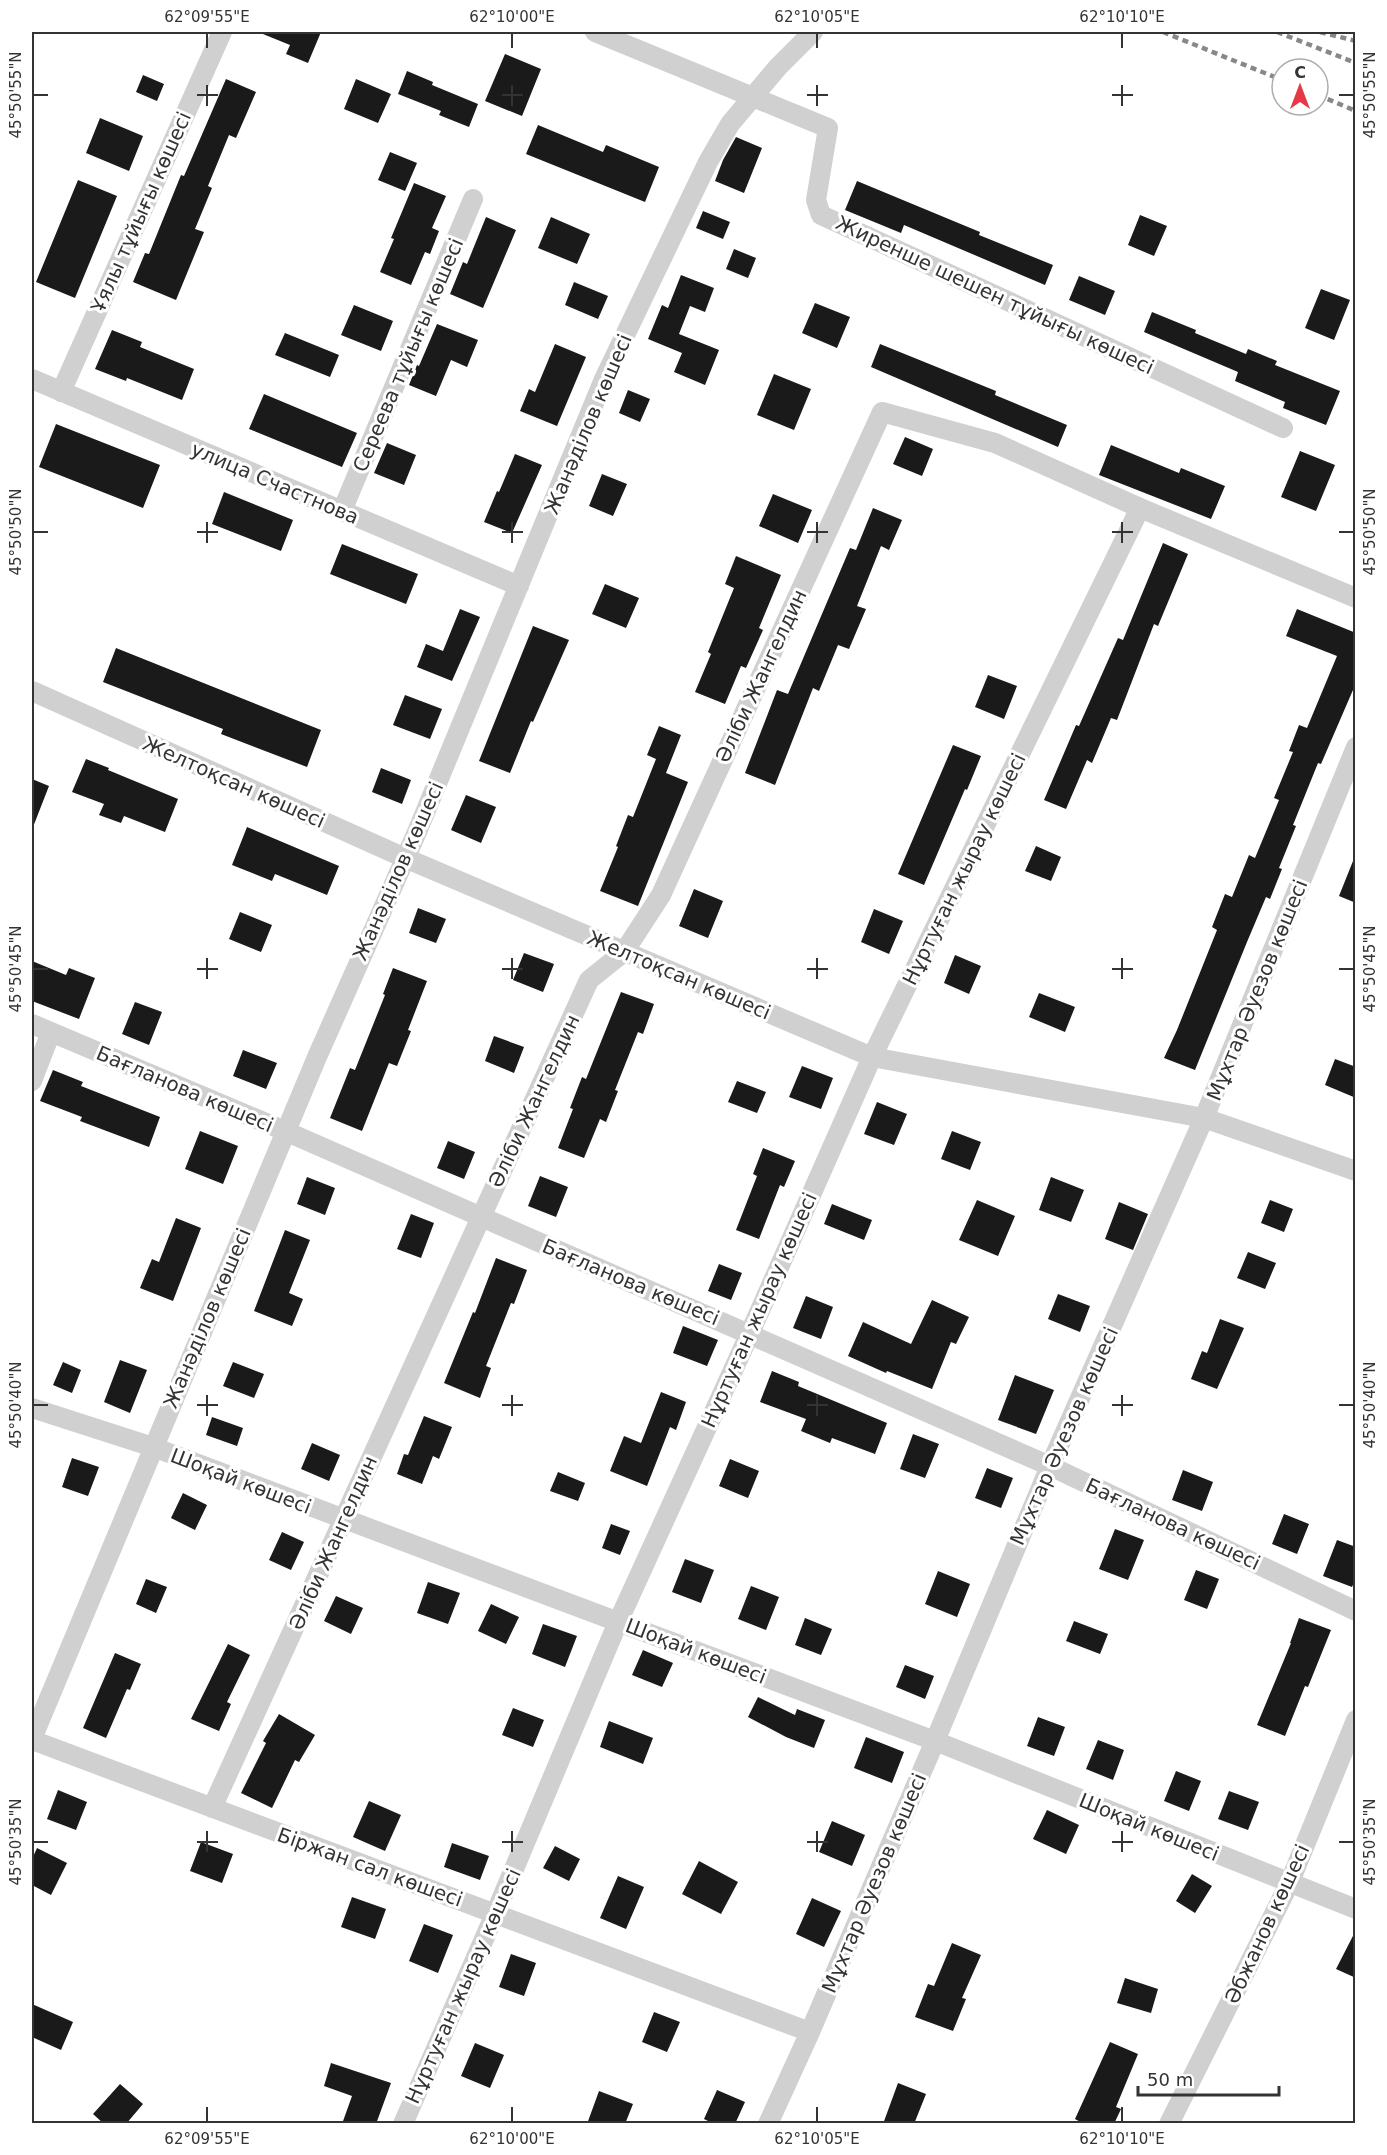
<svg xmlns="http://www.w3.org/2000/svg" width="1387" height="2155" viewBox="0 0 1387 2155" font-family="'DejaVu Sans',sans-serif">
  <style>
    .building { fill: #1a1a1a }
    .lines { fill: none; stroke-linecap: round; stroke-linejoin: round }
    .street { stroke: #d0d0d0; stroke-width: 20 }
    .rail { stroke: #888; stroke-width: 4.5; stroke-dasharray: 6 4.5; stroke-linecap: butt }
    .ticks { fill: none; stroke: #333; stroke-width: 2 }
    .labels { text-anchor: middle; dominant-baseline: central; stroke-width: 6; stroke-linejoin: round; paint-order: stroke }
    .street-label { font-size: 20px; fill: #333; stroke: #fff }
    .neatline { fill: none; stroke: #333; stroke-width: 2 }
    .ticks-label { font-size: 15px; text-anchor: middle; fill: #333 }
  </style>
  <rect width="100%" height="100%" fill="#fff"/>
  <path class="building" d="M258,32H321L308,63L286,54L290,45Z
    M505,54L541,69L522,116L485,101Z
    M407,71L433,82L432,85L478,104L469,127L439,115L441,111L398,94Z
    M143,75L164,84L157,101L136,92Z
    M226,79L256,92L236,138L229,135L208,186L212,188L195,229L204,232L176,300L133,282L145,253L149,254L181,175L184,176Z
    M356,79L391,94L378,123L344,109Z
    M100,118L143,136L129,171L86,153Z
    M538,125L603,152L606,145L659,167L645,202L526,154Z
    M736,137L762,148L744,193L715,181L723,160Z
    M390,152L417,163L405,191L378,180Z
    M78,180L117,196L75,298L36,282Z
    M857,181L980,232L979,235L1053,265L1045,285L904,225L901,233L845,210Z
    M414,183L446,196L432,228L439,231L430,254L425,252L411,285L380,272L394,239L391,238Z
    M703,211L730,222L723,239L696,228Z
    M1140,215L1167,226L1154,256L1128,245Z
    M486,217L516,230L483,308L450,294L463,262L467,264Z
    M551,217L590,234L577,264L538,248Z
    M734,249L756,258L748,278L726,269Z
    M681,275L714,288L705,312L690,306L679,334L719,350L705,385L674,372L682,353L648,339L662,305L668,308Z
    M1079,276L1115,291L1105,315L1069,300Z
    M574,282L608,296L598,319L565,305Z
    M1321,289L1350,300L1334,340L1305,328Z
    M815,303L850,317L837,348L802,333Z
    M354,305L393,321L381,351L341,335Z
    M1152,312L1196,330L1195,333L1246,354L1248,349L1277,361L1275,365L1340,391L1326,425L1283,408L1285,402L1235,381L1238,372L1144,332Z
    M437,324L478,340L467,367L451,360L436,396L409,385L417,365L419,366Z
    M112,330L142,342L140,347L194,369L182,400L127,378L126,381L95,369Z
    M285,333L339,355L330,377L275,355Z
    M555,344L586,357L557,426L520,411L529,389L535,392Z
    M880,344L996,391L995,395L1067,425L1058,447L871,367Z
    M774,374L811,389L794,430L757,415Z
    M628,390L650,399L640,422L619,413Z
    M264,394L357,433L342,467L249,429Z
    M56,424L160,465L143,508L39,467Z
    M905,437L933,449L922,476L893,464Z
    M387,443L416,455L404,485L374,473Z
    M1111,445L1179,473L1181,468L1225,486L1211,519L1099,475Z
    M1300,451L1335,465L1316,511L1281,497Z
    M515,454L542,465L512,533L484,522L497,491L499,492Z
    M602,474L627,484L613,516L589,506Z
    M224,492L293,520L281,551L212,524Z
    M773,494L812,510L798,543L759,526Z
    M873,508L902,520L889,550L881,546L857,606L866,609L849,649L838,645L819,691L813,688L775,785L745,773L777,690L788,694L850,548L856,550Z
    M1163,543L1188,554L1158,626L1154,624L1117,720L1111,718L1092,763L1087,760L1066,809L1044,800L1076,725L1079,726L1118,638L1123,640Z
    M342,544L418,574L406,604L330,574Z
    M736,556L781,575L759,628L763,630L746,668L741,666L725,704L695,692L711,654L708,652L734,588L725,584Z
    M605,584L639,598L626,628L592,614Z
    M460,609L480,617L452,681L417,667L426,644L443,651Z
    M1297,609L1356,633V683L1321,764L1318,763L1293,825L1296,826L1279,868L1282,869L1270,899L1266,897L1247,942L1195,1070L1164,1058L1177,1030L1217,930L1212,927L1225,894L1232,897L1249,855L1255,858L1279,800L1274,798L1293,752L1289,751L1299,725L1307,728L1337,656L1286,636Z
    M533,626L569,640L533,722L531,721L510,773L479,761Z
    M116,648L321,730L307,767L221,734L223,729L103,682Z
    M988,675L1017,686L1004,719L975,707Z
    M405,695L442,709L430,739L393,725Z
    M659,726L681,735L666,773L688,782L638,906L600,891L618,847L616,846L628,815L633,817L656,759L647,755Z
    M953,745L981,756L967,790L965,789L924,885L898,874Z
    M86,759L109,768L108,770L178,799L165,832L124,816L121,823L99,815L104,804L72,792Z
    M381,768L411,780L402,804L372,792Z
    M32,779L49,786L33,827L32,826Z
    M466,795L496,807L481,843L451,830Z
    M247,827L339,866L327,895L275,874L272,881L232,865Z
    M1036,846L1061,857L1051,881L1025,871Z
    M1355,856H1356V903L1339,896Z
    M694,889L723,901L708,938L679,926Z
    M418,908L446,919L436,943L409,933Z
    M874,909L903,921L889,954L861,942Z
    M240,912L272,925L261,952L229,939Z
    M524,953L554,964L543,992L513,980Z
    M955,955L981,966L969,994L944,983Z
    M32,961L66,975L69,968L95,978L79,1019L32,1001Z
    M393,968L427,981L408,1030L411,1031L397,1066L389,1063L362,1131L330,1118L350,1068L355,1070L385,995L383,994Z
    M621,992L654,1004L643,1034L638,1032L615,1090L618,1091L606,1122L600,1119L584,1158L558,1148L573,1109L570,1108L582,1077L586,1079Z
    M1039,993L1075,1007L1065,1032L1029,1017Z
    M135,1002L162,1012L149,1045L122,1034Z
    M494,1036L524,1047L514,1073L485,1061Z
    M243,1050L277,1063L266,1089L233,1076Z
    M1335,1059L1356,1067V1098L1325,1085Z
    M802,1066L833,1078L821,1109L789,1097Z
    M53,1070L83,1082L81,1086L160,1117L149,1147L80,1121L82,1117L40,1101Z
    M737,1081L766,1092L757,1113L728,1102Z
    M877,1102L907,1114L894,1145L864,1134Z
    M200,1131L238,1146L223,1184L185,1169Z
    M952,1131L981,1142L970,1170L941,1159Z
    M448,1141L475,1152L464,1179L437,1168Z
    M763,1148L795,1161L784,1187L780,1185L759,1239L736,1230L757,1176L753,1174Z
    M540,1176L568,1187L556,1217L528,1206Z
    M307,1177L335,1188L325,1215L297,1204Z
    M1051,1177L1084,1190L1071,1222L1039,1210Z
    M977,1200L1015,1216L998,1256L959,1240Z
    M1270,1200L1293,1209L1284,1232L1261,1223Z
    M1119,1202L1148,1214L1133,1250L1105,1239Z
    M832,1204L872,1220L864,1240L824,1224Z
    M411,1214L434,1223L421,1258L397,1249Z
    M176,1218L201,1228L173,1301L140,1288L152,1259L159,1262Z
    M285,1230L310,1240L289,1293L303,1299L292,1326L254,1311Z
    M1248,1252L1276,1263L1265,1289L1237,1278Z
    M496,1258L527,1270L514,1304L511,1303L486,1366L491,1368L480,1398L444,1383L473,1312L475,1313Z
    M719,1264L742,1273L731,1300L708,1291Z
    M1058,1294L1090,1306L1080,1332L1048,1319Z
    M806,1296L833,1307L821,1339L793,1328Z
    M932,1300L969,1317L956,1344L951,1342L932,1389L887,1371L886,1373L848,1356L863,1322L911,1344Z
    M1220,1319L1244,1328L1217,1389L1191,1379L1202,1351L1207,1353Z
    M683,1326L718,1340L707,1366L673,1353Z
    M120,1360L147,1370L130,1413L104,1402Z
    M63,1362L81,1370L72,1393L53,1385Z
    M233,1362L264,1374L254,1398L223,1386Z
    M772,1371L799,1382L798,1386L887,1423L875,1454L832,1438L830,1443L801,1431L806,1419L760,1402Z
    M1015,1375L1054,1390L1036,1434L998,1420Z
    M661,1392L686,1402L676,1430L670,1427L647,1486L610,1471L624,1436L641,1443Z
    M424,1416L452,1427L439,1459L433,1456L422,1484L397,1474L404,1454L408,1455Z
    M212,1417L243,1428L237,1446L206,1435Z
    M913,1434L939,1444L925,1478L900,1469Z
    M312,1443L340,1455L329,1481L301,1469Z
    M72,1458L99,1467L88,1496L62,1487Z
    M730,1459L759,1471L748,1498L719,1486Z
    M987,1468L1013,1478L1001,1508L975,1498Z
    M1183,1470L1213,1482L1202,1511L1172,1500Z
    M558,1472L585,1483L578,1501L550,1491Z
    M183,1493L207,1505L195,1530L171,1518Z
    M1284,1514L1309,1524L1297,1554L1272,1544Z
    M611,1524L630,1531L620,1555L602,1548Z
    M1115,1529L1144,1540L1128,1580L1099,1569Z
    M282,1532L304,1542L291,1570L269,1560Z
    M1337,1540L1356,1547V1578L1352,1587L1323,1576Z
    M685,1559L714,1570L701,1603L672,1592Z
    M1196,1570L1219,1579L1207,1609L1184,1600Z
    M938,1571L970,1584L957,1617L925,1604Z
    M146,1579L167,1587L156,1613L136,1604Z
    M428,1582L460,1593L448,1624L417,1613Z
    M751,1586L779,1597L766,1630L738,1619Z
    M336,1596L363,1608L351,1634L324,1621Z
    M491,1604L519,1617L506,1644L478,1631Z
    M805,1618L832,1629L821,1655L795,1645Z
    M1299,1618L1331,1630L1308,1687L1305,1686L1285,1736L1257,1725L1291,1643H1290Z
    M1074,1621L1108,1634L1100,1654L1066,1641Z
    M543,1624L577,1636L565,1667L532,1654Z
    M228,1644L250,1655L227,1702L231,1704L219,1731L191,1719Z
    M643,1650L673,1663L662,1687L632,1675Z
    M115,1653L141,1664L130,1690L127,1689L106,1738L83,1728Z
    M905,1665L934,1676L925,1699L896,1687Z
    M758,1697L795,1715L797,1709L825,1720L814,1748L786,1737L748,1717Z
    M513,1708L544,1720L533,1747L502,1735Z
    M279,1714L315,1735L299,1762L295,1760L272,1808L241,1793L266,1743L263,1741Z
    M1038,1717L1065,1727L1054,1756L1027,1746Z
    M609,1721L653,1738L643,1764L600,1747Z
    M866,1737L904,1752L892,1783L854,1768Z
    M1098,1740L1124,1750L1113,1780L1086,1769Z
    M1176,1771L1201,1781L1189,1811L1164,1801Z
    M58,1790L87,1802L76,1830L47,1819Z
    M1229,1791L1259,1802L1248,1830L1218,1819Z
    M369,1801L401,1815L385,1851L353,1837Z
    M1047,1810L1079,1825L1066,1854L1033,1839Z
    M832,1821L865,1835L852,1866L819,1852Z
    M201,1842L233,1854L222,1883L190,1871Z
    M452,1843L489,1856L480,1880L444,1867Z
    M555,1846L580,1859L569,1881L543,1868Z
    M37,1848L67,1863L51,1895L32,1885V1859Z
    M699,1861L738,1882L721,1914L682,1894Z
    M1192,1874L1212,1886L1195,1913L1176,1901Z
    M618,1876L644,1887L626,1929L600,1918Z
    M352,1897L386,1909L375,1939L341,1927Z
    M812,1898L841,1911L824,1947L796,1934Z
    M424,1924L453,1935L438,1973L409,1961Z
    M1356,1930V1978L1336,1969Z
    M952,1943L981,1955L962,1998L966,1999L953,2031L915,2017L928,1984L934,1986Z
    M511,1954L536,1963L524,1996L499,1987Z
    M1125,1978L1158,1989L1151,2013L1117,2003Z
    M32,2004L73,2022L61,2050L32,2037Z
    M654,2012L680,2022L667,2052L642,2042Z
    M1110,2042L1138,2054L1116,2107L1121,2109L1114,2124H1084L1075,2119Z
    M475,2043L504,2055L490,2088L461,2076Z
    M331,2063L391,2083L376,2124H342L352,2096L324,2086Z
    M898,2083L926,2094L914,2124H883Z
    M120,2084L143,2104L126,2124H104L93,2114Z
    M717,2090L745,2102L735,2124H714L704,2119Z
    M599,2091L633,2104L625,2124H587Z"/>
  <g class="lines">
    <path class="street" d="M595,32L828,128L816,200L821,215L1283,428
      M32,379L519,586
      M61,392L222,32
      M342,511L473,199
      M32,691L405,858L872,1057L1204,1118L1356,1171
      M32,1024L285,1131L1050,1466L1356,1611
      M32,1081L51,1032
      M32,1408L153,1447L935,1741L1356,1909
      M32,1739L317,1057L417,832L604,379L708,162L730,124L778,67L813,32
      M32,1740L810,2032
      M212,1808L589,980L624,952L661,895L882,412L995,443L1140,508L1356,598
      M403,2124L495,1914L618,1622L750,1333L872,1057L1140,508
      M768,2124L810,2032L935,1741L1050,1466L1204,1118L1356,747
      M1169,2124L1289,1884L1356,1720"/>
    <path class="rail" d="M1163,32L1282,80
      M1277,32L1356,63
      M1320,32L1356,41
      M1318,95L1356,111"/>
  </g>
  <path class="ticks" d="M207,33V48M512,33V48M817,33V48M1122,33V48M207,85V106M512,85V106M817,85V106M1122,85V106M33,95H48M197,95H218M502,95H523M807,95H828M1112,95H1133M1339,95H1354M207,522V543M512,522V543M817,522V543M1122,522V543M33,532H48M197,532H218M502,532H523M807,532H828M1112,532H1133M1339,532H1354M207,958V979M512,958V979M817,958V979M1122,958V979M33,969H48M197,969H218M502,969H523M807,969H828M1112,969H1133M1339,969H1354M207,1395V1416M512,1395V1416M817,1395V1416M1122,1395V1416M33,1405H48M197,1405H218M502,1405H523M807,1405H828M1112,1405H1133M1339,1405H1354M207,1831V1852M512,1831V1852M817,1831V1852M1122,1831V1852M33,1842H48M197,1842H218M502,1842H523M807,1842H828M1112,1842H1133M1339,1842H1354M207,2107V2122M512,2107V2122M817,2107V2122M1122,2107V2122"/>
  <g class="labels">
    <g class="street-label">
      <text transform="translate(141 212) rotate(-66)">Ұялы тұйығы көшесі</text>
      <text transform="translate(995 295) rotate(25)">Жиренше шешен тұйығы көшесі</text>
      <text transform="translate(408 355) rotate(-67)">Сереева тұйығы көшесі</text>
      <text transform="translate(588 424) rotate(-67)">Жанәділов көшесі</text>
      <text transform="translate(275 483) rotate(23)">улица Счастнова</text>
      <text transform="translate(761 676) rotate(-65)">Әліби Жангелдин</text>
      <text transform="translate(234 782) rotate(24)">Желтоқсан көшесі</text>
      <text transform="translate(964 869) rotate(-64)">Нұртуған жырау көшесі</text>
      <text transform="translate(398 871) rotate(-66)">Жанәділов көшесі</text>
      <text transform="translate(679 975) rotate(23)">Желтоқсан көшесі</text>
      <text transform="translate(1257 990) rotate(-68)">Мұхтар Әуезов көшесі</text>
      <text transform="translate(185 1089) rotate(23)">Бағланова көшесі</text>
      <text transform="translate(534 1101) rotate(-65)">Әліби Жангелдин</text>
      <text transform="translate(631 1282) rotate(23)">Бағланова көшесі</text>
      <text transform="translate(759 1310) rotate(-66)">Нұртуған жырау көшесі</text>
      <text transform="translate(207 1318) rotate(-67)">Жанәділов көшесі</text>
      <text transform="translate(1064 1436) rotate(-66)">Мұхтар Әуезов көшесі</text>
      <text transform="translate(241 1481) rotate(21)">Шоқай көшесі</text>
      <text transform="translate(1173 1524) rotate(25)">Бағланова көшесі</text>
      <text transform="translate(333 1543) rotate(-66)">Әліби Жангелдин</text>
      <text transform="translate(696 1651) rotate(21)">Шоқай көшесі</text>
      <text transform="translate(1149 1827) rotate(22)">Шоқай көшесі</text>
      <text transform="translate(370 1867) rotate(20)">Біржан сал көшесі</text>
      <text transform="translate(874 1883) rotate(-67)">Мұхтар Әуезов көшесі</text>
      <text transform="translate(1267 1924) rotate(-65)">Әбжанов көшесі</text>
      <text transform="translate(463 1986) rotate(-66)">Нұртуған жырау көшесі</text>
    </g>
  </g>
  <rect width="1387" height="2155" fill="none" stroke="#ffffff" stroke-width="66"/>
  <g transform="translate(1300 87)"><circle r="28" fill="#ffffff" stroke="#adadad" stroke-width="1.5"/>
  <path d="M0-4.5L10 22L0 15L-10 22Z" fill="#e63946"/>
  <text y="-9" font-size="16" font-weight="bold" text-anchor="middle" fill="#333333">С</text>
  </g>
  <path d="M1138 2086v9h141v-9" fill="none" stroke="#333333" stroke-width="3"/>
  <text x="1147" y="2086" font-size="18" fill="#333333" stroke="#ffffff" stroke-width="4.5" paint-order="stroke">50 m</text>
  <rect x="33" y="33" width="1321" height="2089" class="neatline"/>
  <g class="ticks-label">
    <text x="207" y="22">62°09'55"E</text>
    <text x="512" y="22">62°10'00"E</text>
    <text x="817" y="22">62°10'05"E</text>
    <text x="1122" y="22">62°10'10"E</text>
    <text transform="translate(16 95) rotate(-90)" y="5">45°50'55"N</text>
    <text transform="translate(1370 95) rotate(-90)" y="5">45°50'55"N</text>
    <text transform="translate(16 532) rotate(-90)" y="5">45°50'50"N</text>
    <text transform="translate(1370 532) rotate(-90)" y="5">45°50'50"N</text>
    <text transform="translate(16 969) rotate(-90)" y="5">45°50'45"N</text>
    <text transform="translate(1370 969) rotate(-90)" y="5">45°50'45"N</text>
    <text transform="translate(16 1405) rotate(-90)" y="5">45°50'40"N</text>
    <text transform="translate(1370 1405) rotate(-90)" y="5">45°50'40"N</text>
    <text transform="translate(16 1842) rotate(-90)" y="5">45°50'35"N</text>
    <text transform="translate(1370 1842) rotate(-90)" y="5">45°50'35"N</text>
    <text x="207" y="2144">62°09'55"E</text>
    <text x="512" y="2144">62°10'00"E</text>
    <text x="817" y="2144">62°10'05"E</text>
    <text x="1122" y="2144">62°10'10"E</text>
  </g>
</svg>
